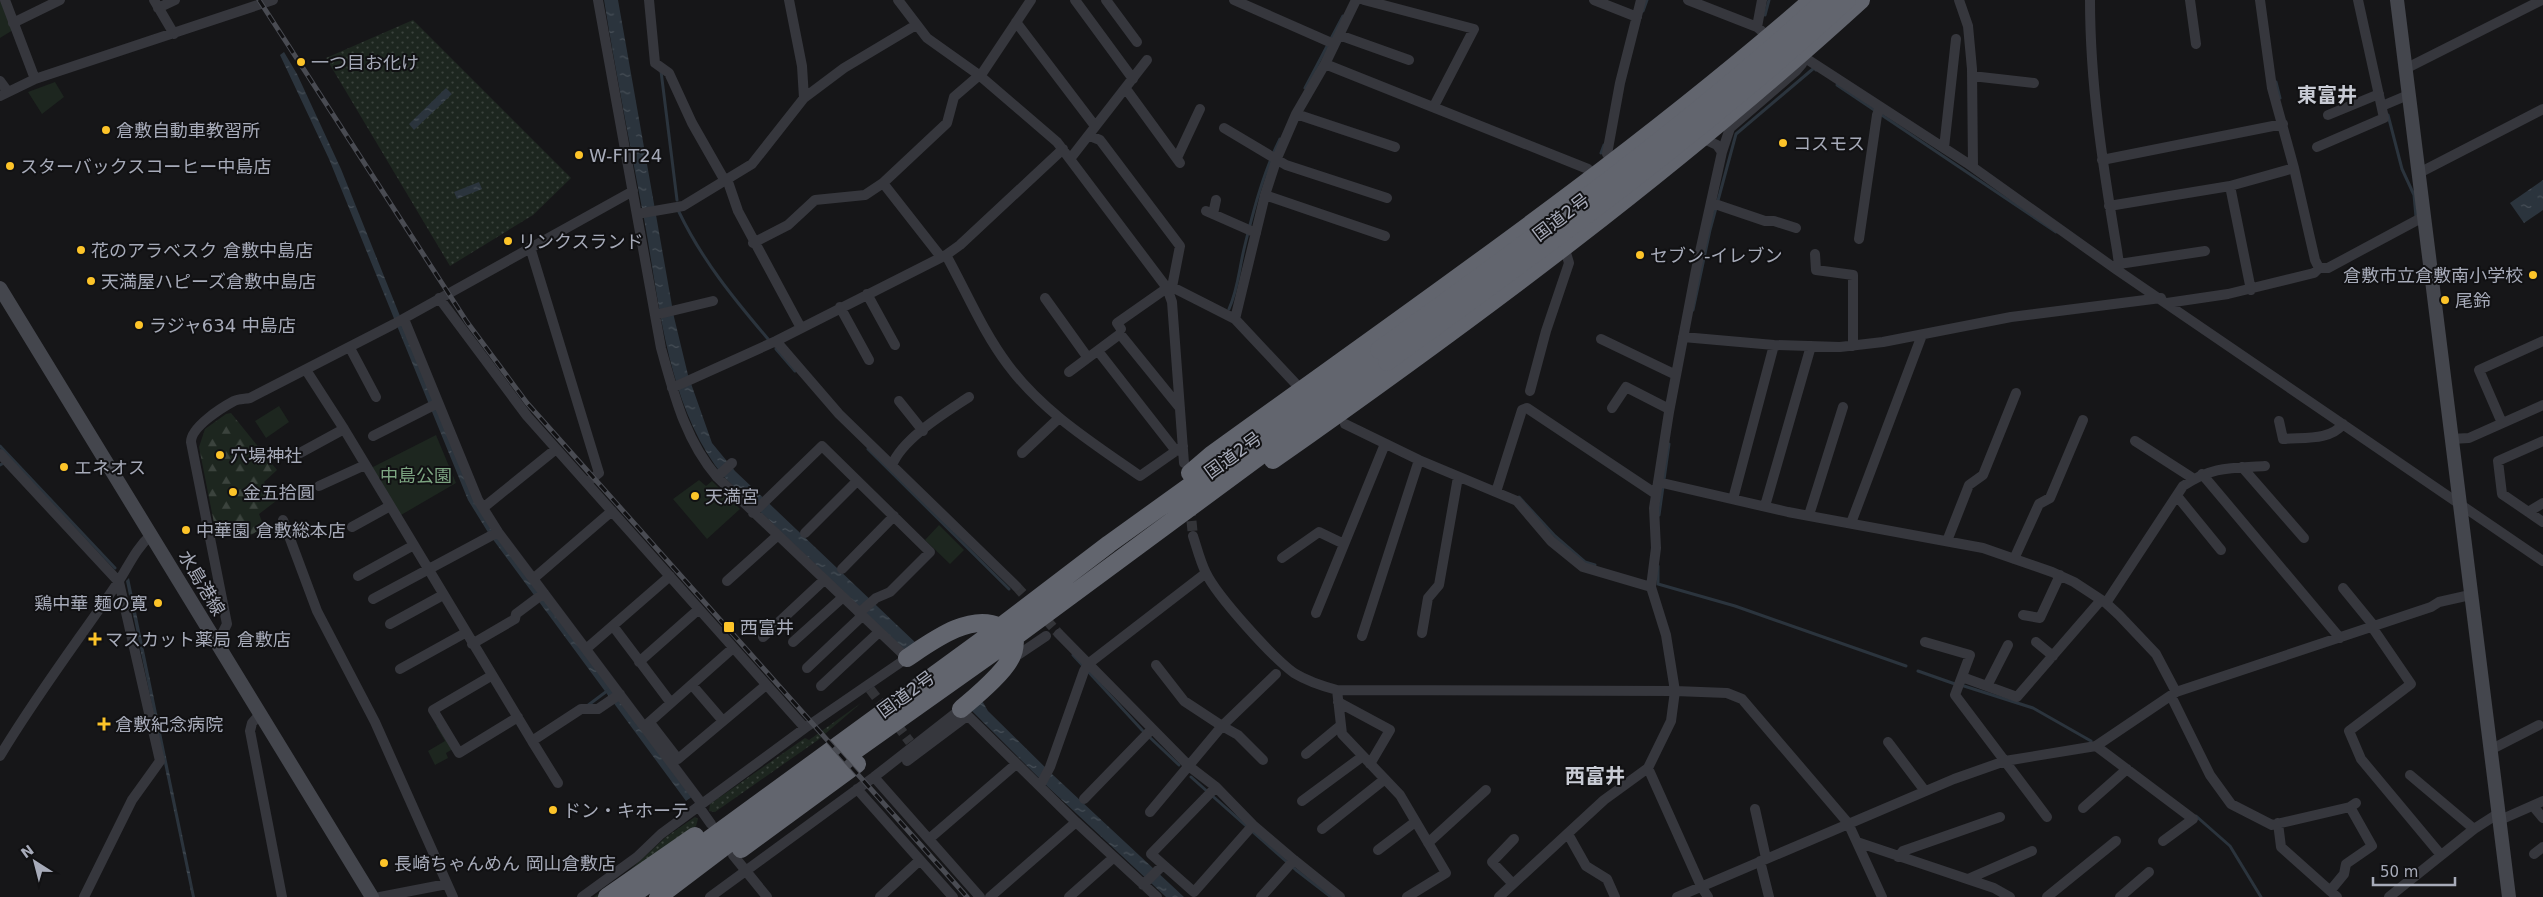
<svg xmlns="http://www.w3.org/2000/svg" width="2543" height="897" viewBox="0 0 2543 897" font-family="'DejaVu Sans','Noto Sans JP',sans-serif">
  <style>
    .grass { fill: url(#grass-dots) }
    .forest { fill: url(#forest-firs) }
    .green { fill: #1d261f }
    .water { fill: url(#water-ripples) }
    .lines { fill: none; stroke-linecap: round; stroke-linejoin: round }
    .stream { stroke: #2b343d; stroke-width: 3 }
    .street-tunnel { stroke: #333438; stroke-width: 10; stroke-dasharray: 10 5; stroke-linecap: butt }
    .street { stroke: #36373d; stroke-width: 10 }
    .secondary { stroke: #44464d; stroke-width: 14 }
    .highway { stroke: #62656e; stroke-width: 18 }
    .rail-casing { stroke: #494b52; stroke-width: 5 }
    .rail { stroke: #111113; stroke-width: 3; stroke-dasharray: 9; stroke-linecap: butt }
    .highway-bridge { stroke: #62656e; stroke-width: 18 }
    .poi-dot { fill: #fdc429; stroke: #111113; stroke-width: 2 }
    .labels { text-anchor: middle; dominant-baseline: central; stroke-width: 4; stroke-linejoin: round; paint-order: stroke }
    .poi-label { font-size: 18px; fill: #a7abb9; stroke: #111113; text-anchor: start }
    .street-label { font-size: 18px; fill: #a7abb9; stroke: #111113 }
    .park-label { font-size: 18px; fill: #7da582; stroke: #111113 }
    .quarter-label { font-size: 20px; font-weight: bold; fill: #c8cbd4; stroke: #111113 }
  </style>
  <defs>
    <pattern id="grass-dots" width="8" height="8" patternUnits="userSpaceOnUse" patternTransform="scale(1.25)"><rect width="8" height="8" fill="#1d261f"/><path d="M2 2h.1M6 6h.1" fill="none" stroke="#3b433d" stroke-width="1.8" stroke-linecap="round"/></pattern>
    <pattern id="forest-firs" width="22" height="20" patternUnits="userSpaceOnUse" patternTransform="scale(1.25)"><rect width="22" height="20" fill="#1d261f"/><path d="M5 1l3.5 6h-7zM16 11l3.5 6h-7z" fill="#3b433d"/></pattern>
    <pattern id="water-ripples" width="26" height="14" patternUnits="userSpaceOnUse" patternTransform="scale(1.25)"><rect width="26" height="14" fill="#2b343d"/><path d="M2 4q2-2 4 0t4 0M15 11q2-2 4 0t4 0" fill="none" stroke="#474f57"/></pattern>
  </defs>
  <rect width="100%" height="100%" fill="#161618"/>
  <path class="grass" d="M413,20L571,178L533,215L450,266L326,58Z
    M861,703L818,740L715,812L709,811L710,804L805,738L809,740Z
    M695,817L698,819L696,826L602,897H594L630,870L666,837Z"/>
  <path class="forest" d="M231,413L277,470L264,482L276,501L259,514L264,527L246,538L239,537L227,526H217L214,523L199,447L205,429L226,414Z"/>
  <path class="green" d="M0,0L13,30L0,38Z
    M55,82L64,97L42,114L28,92Z
    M279,406L289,422L266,438L255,421Z
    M436,435L456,483L401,515L371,468Z
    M699,480L706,486L712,481L740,509L707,539L673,499Z
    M939,525L964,550L950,564L925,540Z
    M440,724L453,749L446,753L448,758L435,765L428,751L445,741L436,726Z"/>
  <path class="water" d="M604,0H618L674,317L688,375L712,443L735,471L918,645L904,650L724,477C668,408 660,308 645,224C631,149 616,75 604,0Z
    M284,52L297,74L341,169L473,498L693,796L686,801L489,534L468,500L329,159L280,55Z
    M446,88L452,94L414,130L409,124Z
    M2543,180V210L2524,223L2510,203Z
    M479,182L482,189L457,199L454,192Z
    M129,578L195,897H192L126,581Z
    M980,697L988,711L1052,774L1184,897H1166L1049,788L970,709Z"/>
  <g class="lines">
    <path class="stream" d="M1643,11L1647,0
      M1765,15L1769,0
      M661,71L677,200
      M2276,82L2280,98
      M1837,85L2056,232
      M1305,88L1343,16
      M2388,115L2402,169L2414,195L2416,217
      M1601,153L1604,145
      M679,212C702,260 734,299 768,339
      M1229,309C1238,289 1239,270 1244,249C1253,212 1263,173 1280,139
      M1693,310L1710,230L1736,134L1814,68L1816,70
      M776,349L795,371
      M0,446L115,568
      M868,449L1009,589
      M0,465L2,464
      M1519,497L1555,536L1585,562L1595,565
      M1659,515L1669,444
      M1658,584L1735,606L1906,666
      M1658,584V566
      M1073,655L1142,730L1179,765
      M1918,671L1955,684
      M1964,686L2033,708L2091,741
      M587,706L607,691
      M1191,777L1296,870L1331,897
      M2196,816L2230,846L2261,897"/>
    <path class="street-tunnel" d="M1190,506L1193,536
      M1016,586L1059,634
      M870,689L910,742"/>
    <path class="street" d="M5,0L35,79
      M154,0L174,34
      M649,0L655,63L669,73L692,123L725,181
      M789,0L802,66L804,98
      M898,0L927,38L979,75L1057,142L1167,288L1172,302L1184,463
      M1075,0L1133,79
      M1106,0L1137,42
      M1234,0L1334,44
      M1364,0L1474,29L1434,106
      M1594,0L1637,17
      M1688,0L1757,27
      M1762,0L1757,27L1772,40
      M1959,0L1968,26L1972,69L1973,167
      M2090,0C2090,84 2103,167 2117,250L2119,264L2117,270
      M2190,0L2196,44
      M2260,0L2272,88L2294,168L2315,260L2319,268
      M158,8L175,0
      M1016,22L1095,126
      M13,23L60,0
      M1339,35L1409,60
      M1796,52L1967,163L2117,270L2543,561
      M1325,64L1588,169L1594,177
      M2405,69L2542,0
      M1972,76L2034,83
      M0,81L8,92
      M1126,89L1180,163
      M0,96L35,79L273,0
      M2382,106L2408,95
      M1296,114L1395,147
      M2328,115L2379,94
      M1224,128L1286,165L1387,198
      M1090,136L1100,140L1180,246L1172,287
      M1702,138L1717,145L1722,152
      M2317,147L2384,118L2358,0
      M1944,148L1956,39
      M1177,158L1200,109
      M1070,159L1147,60
      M2102,160L2283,124
      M1614,163L1607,154L1620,83L1641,0
      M2419,173L2543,109
      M727,179L738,211L801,328
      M883,183L941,257
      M2230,186L2251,290
      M1265,195L1385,236
      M1712,203L1765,221H1774L1796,228
      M2109,206L2230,186L2294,168
      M1206,211L1256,233
      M637,214L683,206L752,164L804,98L844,68L916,25
      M1213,214L1216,200
      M1859,239L1877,115L1880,107
      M753,243L788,225L815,200L865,195L883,183L947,123L954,97L983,72L1031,0
      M530,247L599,473L587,483
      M1815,254L1816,270L1853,275V346
      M946,255C966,291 983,332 1008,365C1043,412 1093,443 1140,476L1183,446
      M2119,264L2205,251
      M867,294L895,345
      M439,298L527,416L805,728
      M1045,298L1088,358
      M2167,303L2228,294L2314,273L2319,268H2328L2423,217
      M840,307L869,360
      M655,315L713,301
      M404,319L478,500L498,532L702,804
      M1235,319L1265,195L1277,158L1296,114L1325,64L1356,0
      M1121,329L1117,323L1167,288L1172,287L1235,319L1295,383
      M1683,337L1774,345L1840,347L1883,342L2011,317L2161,298
      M1601,339L1676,375
      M776,341L839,414L1016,586
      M350,348L376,397
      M1098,351L1176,451
      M306,370L344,429L532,741L581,709H598L620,694
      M1069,372L1120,334L1180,408
      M672,388L776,341L946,255L960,245L1063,149
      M1530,391L1546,331L1569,263L1564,246
      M899,401L923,431
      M1612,408L1626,387L1669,409
      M2279,421L2283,439C2303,437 2330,441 2343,424
      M2502,423L2479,370L2543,341
      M1345,424L1419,460L1517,501L1551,541L1583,567L1651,587
      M373,436L438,403
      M2451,439L2469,438L2543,405
      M2135,441L2194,479
      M2543,441L2498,461L2502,494L2543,522
      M300,453L344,429
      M1022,453L1059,418
      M0,454L119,582L160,761L132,800L84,897
      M892,465C903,438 945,413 969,397
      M2242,467L2304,538
      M2202,474L2340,638
      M717,477L732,463
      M1658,482L1788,512L1983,548L2052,572L2074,582L2106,603L2119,615L2156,654L2176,692
      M319,486L365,465
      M1496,492L1522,410L1527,408L1656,494
      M2177,496L2221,550
      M1733,499L1774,345
      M1765,506L1811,346
      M483,508L556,449
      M2528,512L2543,503
      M753,513L822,446L930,552L890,592L876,598L859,613
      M1809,515L1843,407
      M283,520L317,611L375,722L453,897
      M1851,523L1922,335
      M352,527L390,506
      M805,533L857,481
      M1193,536C1197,548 1200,561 1206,573C1217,596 1272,657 1294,673C1307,681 1322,686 1337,690L1675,691L1727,693L1742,699L1848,823L1882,897
      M1947,541L1969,485L1983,475L2016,393
      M1282,558L1319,532L1344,544
      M2014,559L2039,504L2050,498L2083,420
      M842,569L894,516
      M358,576L414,545
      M533,579L612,511
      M727,581L777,536
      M2343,588L2374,626
      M373,599L498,532
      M2106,603L2183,486C2212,466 2231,468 2265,466
      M1316,613L1385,444
      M2023,615L2040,618L2060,575
      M390,624L443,595
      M613,626L671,703
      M2372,627L2411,684L2349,731L2361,759L2441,855
      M1422,633L1428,598L1439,585L1458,477
      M1059,634L1190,767L1216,787L1253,825L1294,860L1340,897
      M1362,636L1419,460
      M763,637L824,580
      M793,642L842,598
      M1925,642L1970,655L1955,695L2047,817
      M2036,642L2053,656
      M217,644L227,624L191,442C191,427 221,408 234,401C238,399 245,399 250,398L394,324L633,191
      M472,644L515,619L516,614L544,593
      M586,649L670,576
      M1012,659L1046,636
      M639,662L699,609
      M807,668L862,616
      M400,669L465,633
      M491,676L433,710L459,753L518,717
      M1962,677L2017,697L2101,600
      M692,685L723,721
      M821,686L879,632
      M1987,686L2008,645
      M1337,690L1342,734L1400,795L1446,873L1407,897
      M2171,696L2210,775L2231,804L2272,825L2350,807L2356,803
      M1338,702L1390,730L1370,764
      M260,714L252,723L250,731L282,897
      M651,724L678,759L766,685
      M645,726L733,648
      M532,741L558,783
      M1888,742L1925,791
      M2096,746L2193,819L2163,841
      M2490,750L2539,725
      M1306,754L1341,725
      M0,756C34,699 74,646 112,591C126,573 133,551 151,535
      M1263,760L1238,735L1222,726L1276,674
      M907,761L967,716
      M1648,768L1701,886L1708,897
      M2410,775L2474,829
      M874,777L980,897
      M1040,786L1050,767L1084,671L1088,664L1206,573
      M1216,787L1151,854L1194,892L1253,825
      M857,789L953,897
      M1084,799L1151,730
      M1302,801L1363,756
      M2533,806L2543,818
      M699,807L711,824
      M2083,808L2127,769
      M1755,809L1766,858
      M1150,812L1222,726L1184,701L1156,665
      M2500,820L2543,801
      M2278,823L2281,847L2337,897
      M1322,829L1385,779
      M1568,834L1586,866L1607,879L1615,897
      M929,839L1016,764
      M1857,842L1994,888L2010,897
      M1428,843L1486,790
      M1378,850L1415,822
      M2534,854L2543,847
      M733,855L767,897
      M1898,857L1903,851L2000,817
      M1760,861L1769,897
      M1968,879L2032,851
      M1513,884L1492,862L1514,839
      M1143,885L1163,865
      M2330,891L2344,874L2346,864L2372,846L2350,807
      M380,897L447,884
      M582,897L637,857L661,834L805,728L907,658L717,477C685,440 674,394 661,348L598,0
      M710,897L874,777L961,709L1076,822L1157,897
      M880,897L920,860
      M990,897L1076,822
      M1069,897L1113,858
      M1261,897L1294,860
      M1499,897L1604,800L1648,768L1671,721L1675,691L1666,635L1651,587L1656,548L1654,508L1669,412L1696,270L1722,152L1730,128L1796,71L1802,64L1800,54
      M1677,897L1954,779L2005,761L2096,746L2176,692L2431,607L2439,602L2470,595
      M2047,897L2116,841
      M2120,897L2149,872
      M2389,897L2474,829L2499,813"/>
    <path class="secondary" d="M2397,0L2509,897
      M0,288L372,897"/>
    <path class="highway" d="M1273,460C1476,317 1677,168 1861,0
      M1190,473L1211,455C1414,308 1623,165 1812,0
      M907,658C931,642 970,612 1000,627
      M961,709C975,697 1008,670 1013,653C1015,648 1015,642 1015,637
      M741,849L857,764
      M607,897L695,836
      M630,897L1000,627L1109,544L1379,350
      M658,897L798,791L1015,637L1387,362"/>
    <g class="rail-casing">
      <path id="rail" d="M259,0L467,322L527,403L967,897"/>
    </g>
    <use href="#rail" class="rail"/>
    <path class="highway-bridge" d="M1379,350C1532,239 1686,128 1825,0
      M1387,362C1545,247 1703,133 1847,0"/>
  </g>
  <g class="poi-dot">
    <circle cx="301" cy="62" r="5"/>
    <circle cx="106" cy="130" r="5"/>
    <circle cx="1783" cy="143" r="5"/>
    <circle cx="579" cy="155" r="5"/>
    <circle cx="10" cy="166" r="5"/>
    <circle cx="508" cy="241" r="5"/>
    <circle cx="81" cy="250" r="5"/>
    <circle cx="1640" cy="255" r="5"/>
    <circle cx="2533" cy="275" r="5"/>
    <circle cx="91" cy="281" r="5"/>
    <circle cx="2445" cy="300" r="5"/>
    <circle cx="139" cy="325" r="5"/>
    <circle cx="220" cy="455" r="5"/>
    <circle cx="64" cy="467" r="5"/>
    <circle cx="233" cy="492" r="5"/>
    <circle cx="695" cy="496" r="5"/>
    <circle cx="186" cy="530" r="5"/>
    <circle cx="158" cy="603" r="5"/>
    <rect x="723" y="621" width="12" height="12" rx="2.5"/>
    <path d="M92.5 631.5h5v5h5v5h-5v5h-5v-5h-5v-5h5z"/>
    <path d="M101.5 716.5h5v5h5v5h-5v5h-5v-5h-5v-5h5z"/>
    <circle cx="553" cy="810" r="5"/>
    <circle cx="384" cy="863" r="5"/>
  </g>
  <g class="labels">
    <g class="poi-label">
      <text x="311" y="62">一つ目お化け</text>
      <text x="116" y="130">倉敷自動車教習所</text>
      <text x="1793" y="143">コスモス</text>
      <text x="589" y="155">W-FIT24</text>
      <text x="20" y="166">スターバックスコーヒー中島店</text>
      <text x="518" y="241">リンクスランド</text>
      <text x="91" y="250">花のアラベスク 倉敷中島店</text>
      <text x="1650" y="255">セブン-イレブン</text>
      <text x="2523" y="275" text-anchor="end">倉敷市立倉敷南小学校</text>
      <text x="101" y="281">天満屋ハピーズ倉敷中島店</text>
      <text x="2455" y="300">尾鈴</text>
      <text x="149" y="325">ラジャ634 中島店</text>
      <text x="230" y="455">穴場神社</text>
      <text x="74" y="467">エネオス</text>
      <text x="243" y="492">金五拾圓</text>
      <text x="705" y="496">天満宮</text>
      <text x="196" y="530">中華園 倉敷総本店</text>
      <text x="148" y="603" text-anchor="end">鶏中華 麺の寛</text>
      <text x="740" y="627">西富井</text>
      <text x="105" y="639">マスカット薬局 倉敷店</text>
      <text x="115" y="724">倉敷紀念病院</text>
      <text x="563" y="810">ドン・キホーテ</text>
      <text x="394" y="863">長崎ちゃんめん 岡山倉敷店</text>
    </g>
    <g class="street-label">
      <text transform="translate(1561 217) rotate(-37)">国道2号</text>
      <text transform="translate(1233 455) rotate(-36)">国道2号</text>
      <text transform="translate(202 583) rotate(59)">水島港線</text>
      <text transform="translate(906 694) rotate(-36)">国道2号</text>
    </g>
    <g class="park-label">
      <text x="416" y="475">中島公園</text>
    </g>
    <g class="quarter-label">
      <text x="2327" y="95">東富井</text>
      <text x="1595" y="776">西富井</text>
    </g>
  </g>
  <g transform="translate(35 862) rotate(324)" stroke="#111113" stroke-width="4" paint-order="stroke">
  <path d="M0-4L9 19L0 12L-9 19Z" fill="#a7abb9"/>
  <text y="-8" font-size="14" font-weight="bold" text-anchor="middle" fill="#a7abb9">N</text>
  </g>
  <path d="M2373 877v8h82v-8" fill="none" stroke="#a7abb9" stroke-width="2.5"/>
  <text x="2380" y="877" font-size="15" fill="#a7abb9" stroke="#111113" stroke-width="4" paint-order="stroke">50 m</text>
</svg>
